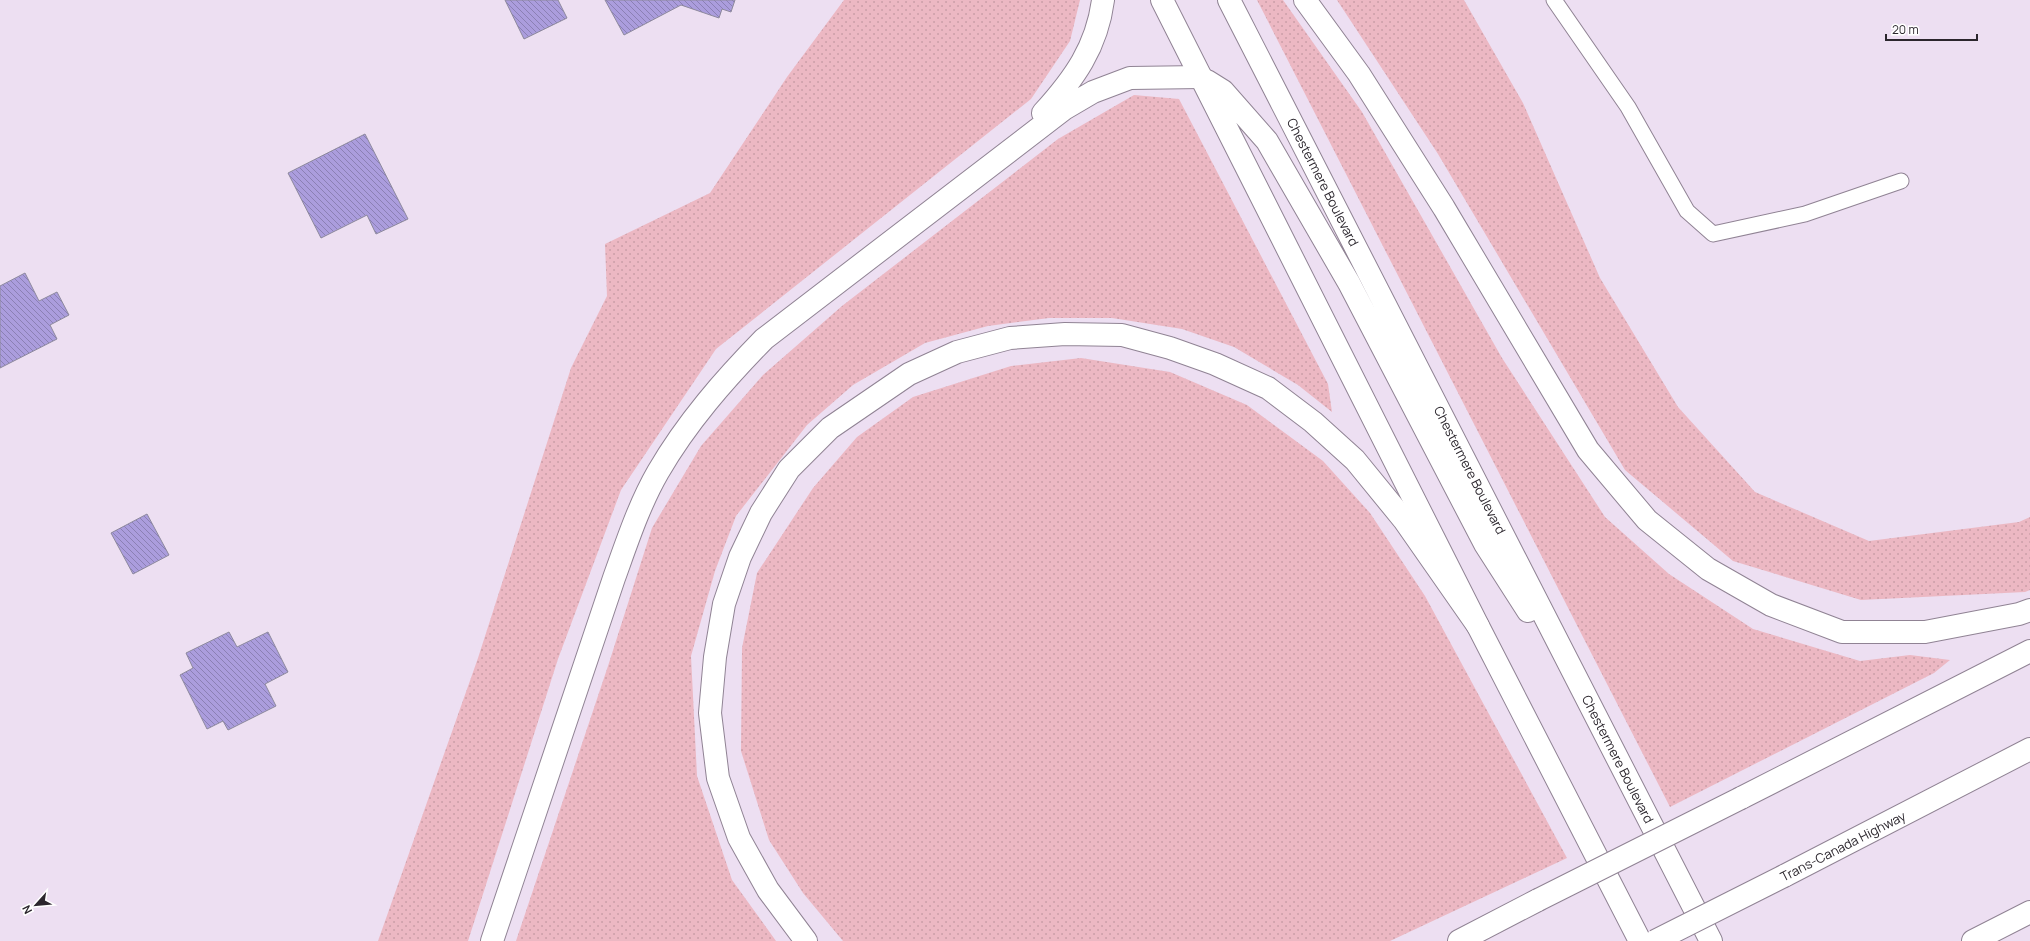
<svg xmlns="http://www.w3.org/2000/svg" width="2030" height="941" viewBox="0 0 2030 941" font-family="Manrope,sans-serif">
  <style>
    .grass { fill: url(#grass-dots) }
    .building { fill: url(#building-back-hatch); stroke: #8d899d }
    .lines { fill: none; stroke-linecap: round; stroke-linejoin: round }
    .lane-casing { stroke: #908394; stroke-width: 17 }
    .secondary-casing { stroke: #908394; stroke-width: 24 }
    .highway-casing { stroke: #908394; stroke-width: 24 }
    .lane { stroke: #fff; stroke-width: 15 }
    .secondary { stroke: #fff; stroke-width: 22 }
    .highway { stroke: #fff; stroke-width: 22 }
    .highway-bridge-casing { stroke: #908394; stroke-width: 24; stroke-linecap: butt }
    .highway-bridge { stroke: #fff; stroke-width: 22 }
    .labels { text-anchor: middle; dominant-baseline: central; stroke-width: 3; stroke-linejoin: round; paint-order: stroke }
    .street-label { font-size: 13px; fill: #2b262d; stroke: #fff }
  </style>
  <defs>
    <pattern id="grass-dots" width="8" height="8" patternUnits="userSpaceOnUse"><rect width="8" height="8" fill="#ecb8c3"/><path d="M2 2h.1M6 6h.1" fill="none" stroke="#cb9ea8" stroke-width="1.8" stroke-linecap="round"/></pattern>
    <pattern id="building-back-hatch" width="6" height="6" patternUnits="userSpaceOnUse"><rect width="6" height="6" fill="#ab9ddd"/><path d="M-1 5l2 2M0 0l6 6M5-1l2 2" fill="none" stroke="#8b80b4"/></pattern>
  </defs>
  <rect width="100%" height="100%" fill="#eddff2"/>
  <path class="grass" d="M844,0H1080L1070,41L1031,99L716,349L621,490L558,659L468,941H378L478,658L571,368L607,296L605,244L710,193L787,77Z
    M1257,0H1283L1362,112L1502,358L1605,517L1669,574L1753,629L1860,661L1910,655L1950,660L1934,673L1670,807Z
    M1337,0H1464L1523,103L1600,278L1678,407L1755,492L1869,541L2019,522L2030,517V590L2025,592L1861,600L1733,561L1625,470L1438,154Z
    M1134,95L1179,99L1328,384L1332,412L1298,385L1234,347L1182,329L1112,318H1049L988,326L925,343L853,385L807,425L736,516L715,571L691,656L697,776L732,880L776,941H516L608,666L652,528L701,446L763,375L842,306L1058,139Z
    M1081,358L1170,372L1247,405L1323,461L1370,513L1425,596L1567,858L1390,941H843L803,893L769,840L741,751L742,648L757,573L813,488L857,437L913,397L1011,366Z"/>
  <path class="building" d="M505,0H558L567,18L524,39Z
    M605,0H735L731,12L722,9L719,18L681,5L624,35Z
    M365,134L408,219L376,234L367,215L321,238L288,173Z
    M25,273L39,301L57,292L69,315L50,325L57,339L0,368V286Z
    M147,514L169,555L133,574L111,533Z
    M229,632L237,647L268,632L288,672L265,684L276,706L228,730L223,721L207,729L180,675L193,668L186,653Z"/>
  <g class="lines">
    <g class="lane-casing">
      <path id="lane" d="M1554,0L1628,107L1687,211L1713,234L1805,214L1901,181"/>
    </g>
    <g class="secondary-casing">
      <path id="secondary" d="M1162,0L1478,626L1640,941
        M1229,0L1711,941
        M1207,81L1223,91L1267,141L1349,283L1485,544L1528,611"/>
    </g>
    <g class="highway-casing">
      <path id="highway" d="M1305,0L1359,74L1444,208L1588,450L1647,520L1708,569L1771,605L1842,632H1925L2019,614L2030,610
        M1043,113C1074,79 1097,47 1103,0
        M1741,798L2030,651
        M1784,876L2030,749
        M492,941L614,578C627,542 639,505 658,472C687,422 724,380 764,339L1064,109L1093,92L1130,78L1201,77
        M806,941L768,890L739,838L718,778L710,713L715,657L724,604L740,557L761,513L789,469L830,428L909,374L957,352L1010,338L1065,334L1122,335L1170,348L1215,364L1268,388L1313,422L1355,460L1404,520L1478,626
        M1459,941L1538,900
        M1973,941L2030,912"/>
    </g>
    <use href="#lane" class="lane"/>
    <use href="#secondary" class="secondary"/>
    <use href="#highway" class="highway"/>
    <g class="highway-bridge-casing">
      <path id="highway-bridge" d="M1538,900L1741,798
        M1655,941L1784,876"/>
    </g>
    <use href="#highway-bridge" class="highway-bridge"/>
  </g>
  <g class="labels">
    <g class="street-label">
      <text transform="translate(1323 182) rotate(63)">Chestermere Boulevard</text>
      <text transform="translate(1470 470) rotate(63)">Chestermere Boulevard</text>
      <text transform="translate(1618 759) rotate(63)">Chestermere Boulevard</text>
      <text transform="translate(1843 846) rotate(-27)">Trans-Canada Highway</text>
    </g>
  </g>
  <g transform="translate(36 905) rotate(243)" stroke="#ffffff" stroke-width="3" paint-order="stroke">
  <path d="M0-3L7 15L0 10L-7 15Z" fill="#2b262d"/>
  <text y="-6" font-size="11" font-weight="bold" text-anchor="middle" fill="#2b262d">N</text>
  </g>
  <path d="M1886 34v6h91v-6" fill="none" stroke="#2b262d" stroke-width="2"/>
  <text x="1892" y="34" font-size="12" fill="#2b262d" stroke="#ffffff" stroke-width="3" paint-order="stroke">20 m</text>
</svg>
